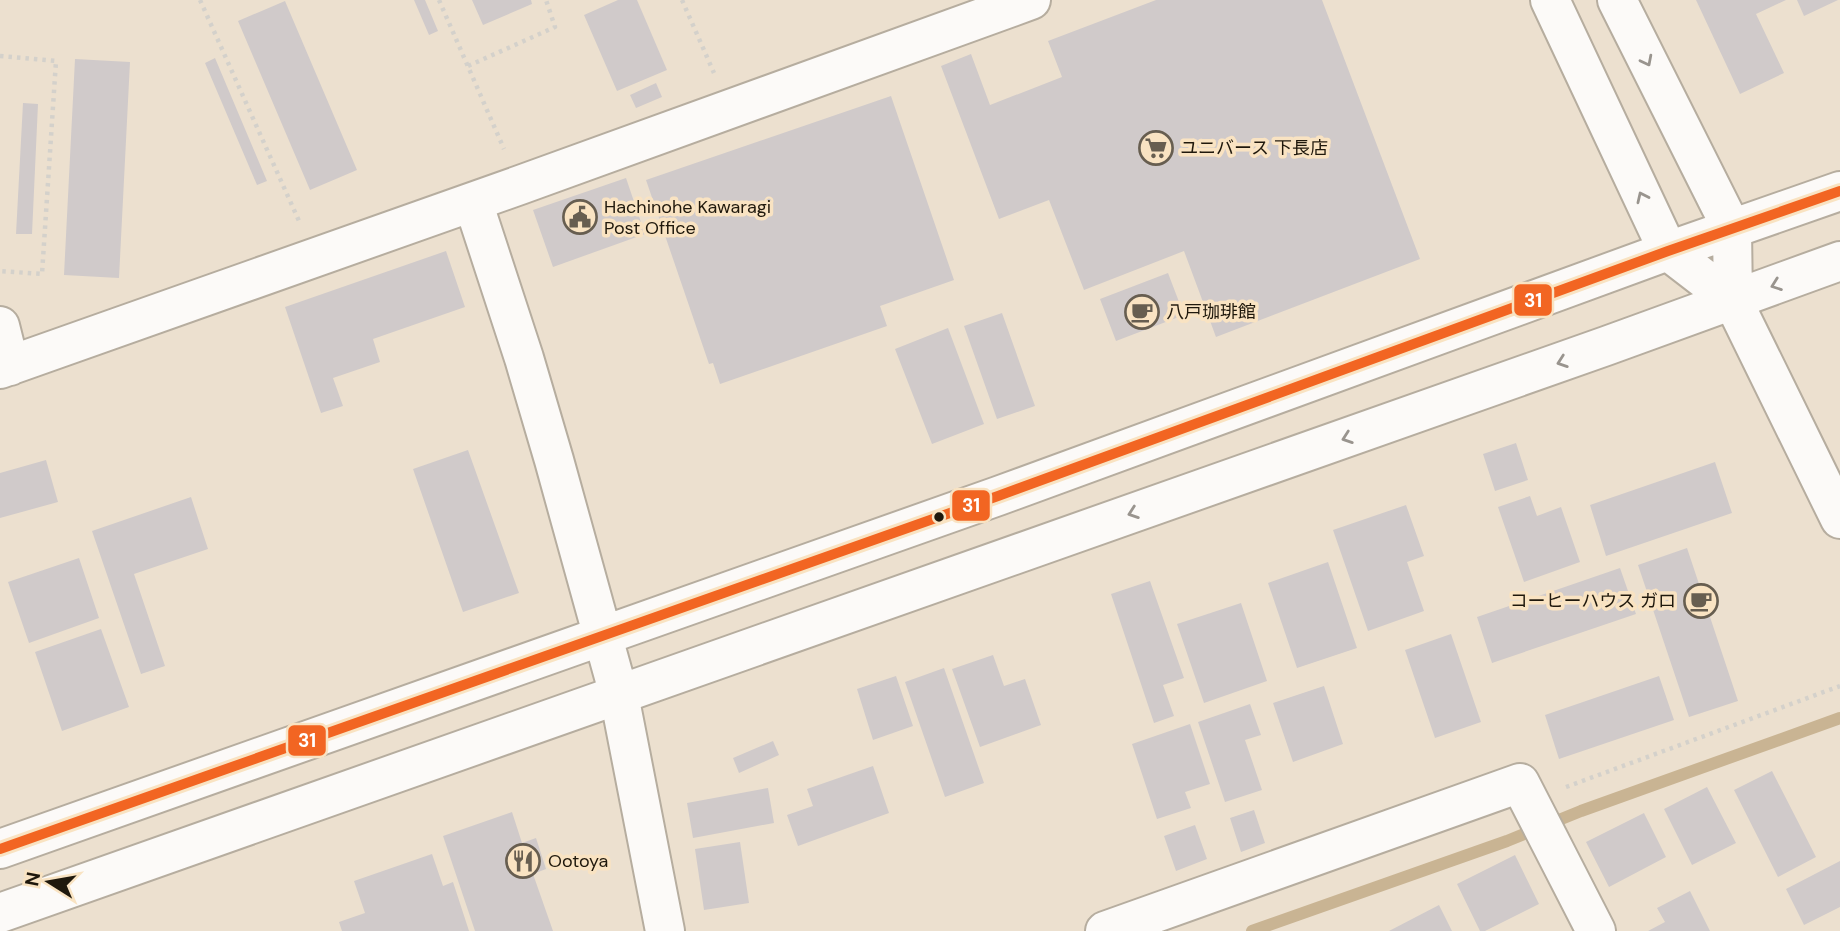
<svg xmlns="http://www.w3.org/2000/svg" width="1840" height="931" viewBox="0 0 1840 931" font-family="'DM Sans','Noto Sans JP',sans-serif">
  <style>
    .lines { fill: none; stroke-linecap: round; stroke-linejoin: round }
    .stream { stroke: #c9b493; stroke-width: 12 }
    .building { fill: #d0caca }
    .minor-casing { stroke: #b6ad9f; stroke-width: 42 }
    .path { stroke: #d4d1cb; stroke-width: 4.5; stroke-dasharray: 3.5 5; stroke-linecap: butt }
    .minor { stroke: #fcfaf8; stroke-width: 38 }
    .bus-1-casing { stroke: #f9e3c2; stroke-width: 16 }
    .bus-1 { stroke: #f26522; stroke-width: 10 }
    .oneway { stroke: #99948e }
    .bus-dot { fill: #1f180c; stroke: #f9e3c2; stroke-width: 2.5 }
    .labels { text-anchor: middle; dominant-baseline: central; stroke-width: 7; stroke-linejoin: round; paint-order: stroke }
    .poi-label { font-size: 18px; fill: #1f180c; stroke: #f9e3c2; text-anchor: start }
    .line-badge { stroke: #f9e3c2; stroke-width: 2.5 }
    .badge-label { font-size: 19px; text-anchor: middle; font-weight: bold; fill: #fff }
  </style>
  <rect width="100%" height="100%" fill="#ece0cf"/>
  <g class="lines">
    <path class="stream" d="M1252,931L1507,841L1581,811L1840,718"/>
  </g>
  <path class="building" d="M414,0H425L438,31L429,35Z
    M472,0H531L532,4L483,25Z
    M618,0H637L667,70L617,91L584,15Z
    M1156,0H1322L1420,259L1216,337L1184,251L1084,290L1049,200L999,219L941,66L971,54L990,105L1062,77L1048,41Z
    M1696,0H1786L1756,14L1784,73L1740,94Z
    M1797,0H1838L1804,16Z
    M285,1L357,170L310,190L238,21Z
    M215,58L267,181L257,185L205,63Z
    M75,59L130,62L119,278L64,275Z
    M656,83L662,97L636,108L630,95Z
    M891,96L954,280L880,306L887,326L720,384L713,363L709,364L646,180Z
    M23,103L38,104L32,234H16Z
    M626,178L645,234L553,267L533,210Z
    M446,251L465,307L373,339L380,362L333,378L343,406L321,413L285,307Z
    M1168,273L1184,315L1116,341L1100,299Z
    M1002,313L1035,406L997,419L964,326Z
    M948,328L984,424L932,444L895,349Z
    M1516,443L1528,480L1495,491L1483,454Z
    M468,450L519,593L463,612L413,469Z
    M46,460L58,502L0,518V473Z
    M1715,462L1732,513L1606,556L1590,505Z
    M1530,496L1537,516L1561,507L1580,562L1524,582L1498,507Z
    M191,497L208,549L134,574L165,666L141,674L92,531Z
    M1406,505L1424,556L1407,562L1424,611L1368,631L1333,530Z
    M1687,548L1738,701L1689,717L1638,565Z
    M79,558L99,618L29,643L8,582Z
    M1328,562L1357,648L1297,668L1268,583Z
    M1620,568L1636,614L1492,663L1477,617Z
    M1150,581L1184,678L1163,685L1174,716L1154,723L1111,594Z
    M1241,603L1267,681L1204,703L1177,624Z
    M101,629L129,707L62,731L35,652Z
    M1451,634L1481,722L1435,738L1405,650Z
    M993,655L1004,686L1025,679L1041,725L980,747L952,669Z
    M944,668L984,783L945,797L905,682Z
    M896,676L913,726L873,740L857,689Z
    M1659,676L1674,720L1559,759L1545,715Z
    M1324,686L1343,744L1293,762L1273,703Z
    M1250,704L1261,735L1245,740L1262,790L1225,802L1198,722Z
    M1190,724L1210,784L1185,792L1191,808L1157,819L1132,744Z
    M773,741L779,755L739,773L733,758Z
    M873,766L889,813L798,846L787,815L813,806L807,789Z
    M1772,771L1816,857L1778,877L1734,790Z
    M1707,787L1736,843L1692,865L1664,809Z
    M768,788L774,823L693,838L687,803Z
    M1254,810L1265,843L1241,852L1230,818Z
    M512,812L522,843L536,838L546,869L533,874L553,931H475L443,836Z
    M1644,813L1666,857L1609,887L1586,842Z
    M1195,825L1207,859L1176,871L1164,836Z
    M740,842L749,903L704,910L695,849Z
    M432,854L443,886L453,882L469,931H342L339,922L365,913L354,881Z
    M1515,855L1539,904L1485,931H1480L1457,884Z
    M1840,861V907L1804,925L1786,889Z
    M1690,891L1710,931H1648L1665,922L1657,908Z
    M1439,905L1452,931H1389Z"/>
  <g class="lines">
    <g class="minor-casing">
      <path id="minor" d="M1550,0L1668,251L1733,301L1840,519
        M1617,0L1732,229L1733,301
        M473,202L524,358L554,460L619,695L665,931
        M0,326L10,366
        M0,369L520,185L1031,0
        M0,849L998,496L1668,251L1840,191
        M0,913L1606,346L1840,261
        M1105,931L1520,783L1596,931"/>
    </g>
    <path class="path" d="M200,0L299,221
      M439,0L504,149
      M682,0L714,73
      M0,56L56,61L42,274L0,271
      M468,66L555,27L546,0
      M1566,787L1840,686"/>
    <use href="#minor" class="minor"/>
    <g class="bus-1-casing">
      <path id="bus-1" d="M0,849L998,496L1668,251L1840,191"/>
    </g>
    <use href="#bus-1" class="bus-1"/>
  </g>
  <defs><path id="oneway-chevron" d="M-2-3.5L2.5 0L-2 3.5" fill="none" stroke-width="1.6" stroke-linecap="round" stroke-linejoin="round" transform="scale(1.75)"/></defs>
  <g class="oneway">
    <use href="#oneway-chevron" transform="translate(1647 61) rotate(63)"/>
    <use href="#oneway-chevron" transform="translate(1642 197) rotate(-115)"/>
    <use href="#oneway-chevron" transform="translate(1776 285) rotate(160)"/>
    <use href="#oneway-chevron" transform="translate(1562 362) rotate(161)"/>
    <use href="#oneway-chevron" transform="translate(1347 438) rotate(161)"/>
    <use href="#oneway-chevron" transform="translate(1133 513) rotate(161)"/>
  </g>
  <defs>
    <g id="supermarket-ring" transform="scale(1.75)"><circle r="9.5" fill="#f9e3c2" stroke="#675e50" stroke-width="1.5"/><path d="M-6-5.5h2.5l.6 2H6L4.5 2H-2.5L-4.4-4H-6ZM-1.5 3.2a1.3 1.3 0 1 0 .1 0ZM3 3.2a1.3 1.3 0 1 0 .1 0Z" fill="#675e50"/></g>
    <g id="civic-ring" transform="scale(1.75)"><circle r="9.5" fill="#f9e3c2" stroke="#675e50" stroke-width="1.5"/><path d="M-.6-6.5H3V-4.5H.6V-3L4-1V1h2V6H-6V1h2V-1L-.6-3ZM-1.2 2.5V6h2.4V2.5Z" fill="#675e50"/></g>
    <g id="cafe-ring" transform="scale(1.75)"><circle r="9.5" fill="#f9e3c2" stroke="#675e50" stroke-width="1.5"/><path d="M-5.5-4.5H6V0H3Q3 3.5 0 3.5H-2.5Q-5.5 3.5-5.5 0ZM3-3.2v2h1.7v-2ZM-6 4.5H4V6H-6Z" fill="#675e50"/></g>
    <g id="restaurant-ring" transform="scale(1.75)"><circle r="9.5" fill="#f9e3c2" stroke="#675e50" stroke-width="1.5"/><path d="M-5-6h1v4h1v-4h1v4h1v-4h1v5L-1.5 .5V6h-2V.5L-5-1ZM5-6V6H3V1.5H1.5Q1.5-4 5-6Z" fill="#675e50"/></g>
  </defs>
  <g fill-rule="evenodd">
    <use href="#supermarket-ring" x="1156" y="148"/>
    <use href="#civic-ring" x="580" y="217"/>
    <use href="#cafe-ring" x="1142" y="312"/>
    <use href="#cafe-ring" x="1701" y="601"/>
    <use href="#restaurant-ring" x="523" y="861"/>
  </g>
  <circle class="bus-dot" cx="939" cy="517" r="6"/>
  <g class="labels">
    <g class="poi-label">
      <text x="1180" y="148">ユニバース 下長店</text>
      <text x="604" y="207">Hachinohe Kawaragi<tspan x="604" dy="21">Post Office</tspan></text>
      <text x="1166" y="312">八戸珈琲館</text>
      <text x="1676" y="601" text-anchor="end">コーヒーハウス ガロ</text>
      <text x="548" y="861">Ootoya</text>
    </g>
  </g>
  <g class="line-badge">
    <rect x="1513" y="283" width="40" height="34" rx="7" fill="#f26522"/>
    <rect x="951" y="489" width="40" height="33" rx="7" fill="#f26522"/>
    <rect x="287" y="724" width="40" height="33" rx="7" fill="#f26522"/>
  </g>
  <g class="badge-label">
    <text x="1533" y="307">31</text>
    <text x="971" y="512">31</text>
    <text x="307" y="747">31</text>
  </g>
  <g transform="translate(49 882) rotate(281)" stroke="#f9e3c2" stroke-width="5" paint-order="stroke">
  <path d="M0-5L12 26L0 18L-12 26Z" fill="#1f180c"/>
  <text y="-10" font-size="19" font-weight="bold" text-anchor="middle" fill="#1f180c">N</text>
  </g>
</svg>
